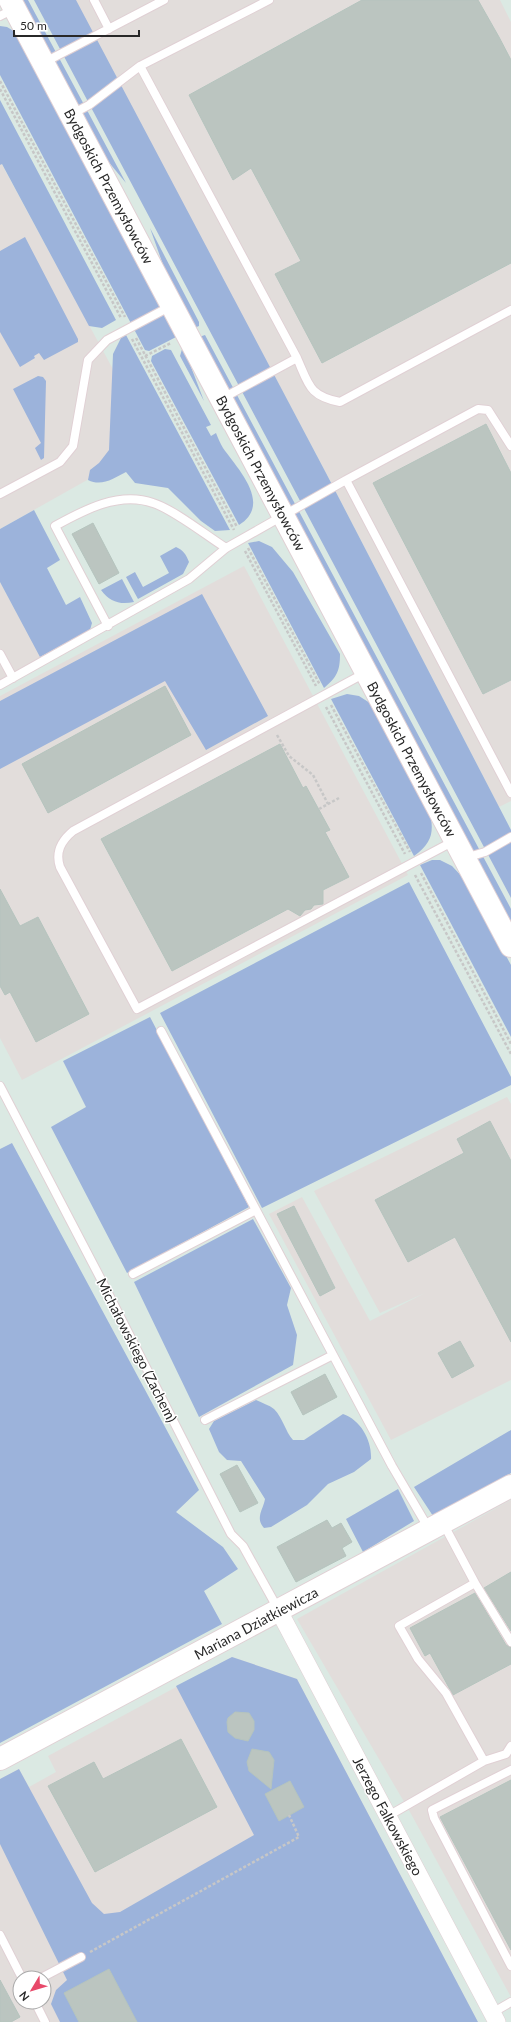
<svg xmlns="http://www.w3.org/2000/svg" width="511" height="2022" viewBox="0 0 511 2022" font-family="Lato,sans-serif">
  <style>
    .industrial { fill: #e2dddb; fill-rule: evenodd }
    .green { fill: #9cb3db }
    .building { fill: #bbc5c0; stroke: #b5c4be }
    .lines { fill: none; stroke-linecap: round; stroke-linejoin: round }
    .lane-casing { stroke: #e0d0d4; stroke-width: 10 }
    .street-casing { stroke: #e0d0d4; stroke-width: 18 }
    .secondary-casing { stroke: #e0d0d4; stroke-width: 24 }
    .path { stroke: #c7c7c7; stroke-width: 2.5; stroke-dasharray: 3 2; stroke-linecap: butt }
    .lane { stroke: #fff; stroke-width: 8 }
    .street { stroke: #fff; stroke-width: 17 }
    .secondary { stroke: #fff; stroke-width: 22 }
    .labels { text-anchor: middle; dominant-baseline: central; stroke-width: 3; stroke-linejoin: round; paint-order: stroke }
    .street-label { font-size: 14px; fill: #282828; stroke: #fff }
  </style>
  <rect width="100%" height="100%" fill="#dbe9e3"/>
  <path class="industrial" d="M74,0H500L511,22V801L499,807L326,473Z
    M0,161L153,443L0,529Z
    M244,566L408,875L22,1080L0,1038V696Z
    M0,582L45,665L0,687Z
    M507,1097L511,1104V1380L391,1440L269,1214L302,1197L370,1321L425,1293L380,1313L314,1191Z
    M511,1500V1997L410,1812L297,1619Z
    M232,1657L297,1679L478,2022H0V1779L19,1769L29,1787L56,1772L48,1756ZM20,1978H44V2002H20Z"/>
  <path class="green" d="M20,0H28L126,183L102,154Z
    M34,0H76L326,473L511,830V898Z
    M0,26L7,27L17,33L178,336L149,351L145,350L0,75Z
    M0,100L116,320L102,328L89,326L2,164L0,165Z
    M150,228L199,322V326L194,328L167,276Z
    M25,237L78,339V342L44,360L39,353L34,356L35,358L20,367L0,332V251Z
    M126,335L230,530L215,531L201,521L168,488L135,483L126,472C114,478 102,487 88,480L90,470L99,463L109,450L113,354L121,338Z
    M205,335L511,909V924L199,337Z
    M183,346L204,401L180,356Z
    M165,349L171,350L211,425L206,427L211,436L216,433C218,438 220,443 223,448C237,468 273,504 239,525L151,361L152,356Z
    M38,376L43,377L46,381L44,458L41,460L35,448L41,443L13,389Z
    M34,510L60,560L47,568L66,605L80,597L92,623L90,630L40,657L0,582V529Z
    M259,541L272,547L293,572L340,654C340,671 337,677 324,688L248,543Z
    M176,547C183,550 186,554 189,562L183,574L138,599L126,577L135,572L143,587L169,573L160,556Z
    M122,579L134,602C120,605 110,602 101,590Z
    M202,594L268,716L206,750L165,681L0,769V701Z
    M347,694L359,696L373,705L429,808C434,830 434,842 414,856L331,699Z
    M432,860H440L452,866L466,881L511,965V1037L420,865Z
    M409,882L511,1077V1085L262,1208L160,1013Z
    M150,1017L249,1207L127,1273L51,1127L86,1107L63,1061Z
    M12,1143L199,1490L176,1512L223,1547L238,1569L204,1591L222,1624L0,1743V1149Z
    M253,1219L291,1288L287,1305L297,1335L293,1365L199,1417L134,1282Z
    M256,1400C262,1403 269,1405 274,1409C283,1418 285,1431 293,1440H304L343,1414C361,1420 372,1441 371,1459L354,1472L328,1484L307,1505L271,1527L264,1528C255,1518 263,1510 265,1499L241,1461L227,1460L219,1452L209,1429L214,1421Z
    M511,1430V1473L433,1516L414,1487Z
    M398,1489L414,1521L363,1552L346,1519Z
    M232,1657L297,1679L478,2022H60L51,2004L56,1990L67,1980L0,1844V1779L19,1769L92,1903L104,1914L120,1912L254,1835L176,1686Z"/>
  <path class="building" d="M362,0H478L499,37L511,60V263L322,363L275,274L301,261L251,168L233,180L189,95Z
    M486,424L511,473V680L483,694L373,483Z
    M93,523L119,573L99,584L72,534Z
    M165,686L191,735L48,813L22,764Z
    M280,744L303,788L306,786L330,830L325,832L349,877L323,890V904L314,905L311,909L305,910L300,916L288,909L172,971L101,839Z
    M0,889L20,926L38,917L89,1014L36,1042L10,992L5,995L0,986Z
    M490,1121L511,1161V1342L455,1237L408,1262L375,1200L464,1153L457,1139Z
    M294,1206L335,1288L320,1296L277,1214Z
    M460,1341L474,1366L452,1378L438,1353Z
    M325,1374L337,1397L303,1415L291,1392Z
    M237,1465L258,1503L240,1512L220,1474Z
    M327,1520L332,1528L341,1523L352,1542L342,1548L346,1556L296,1582L277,1547Z
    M511,1572V1631L484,1588Z
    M475,1593L506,1645L511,1647V1664L453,1695L430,1653L425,1656L410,1628Z
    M235,1712L249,1713L254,1721V1730L248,1741L235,1738L228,1732L227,1722L228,1718Z
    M181,1739L217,1807L95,1872L48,1786L94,1762L103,1779Z
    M252,1749L269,1752L274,1760L271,1789L249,1771L247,1762Z
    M511,1780V1950L440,1817Z
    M290,1781L304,1807L279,1821L265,1794Z
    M109,1969L137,2022H79L64,1993Z
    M0,1980L20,2017L11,2022H0Z"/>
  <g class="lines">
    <g class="lane-casing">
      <path id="lane" d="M94,0L109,29
        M0,16L14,9
        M45,62L164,0
        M140,66L269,0
        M72,114L89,105L140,66L297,358L221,399
        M297,358C309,385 309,396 340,402L511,310
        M346,480L478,409L488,410L511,446
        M0,494L60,462L73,446L88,360L107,340L171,306
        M108,626L55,526C84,510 119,491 153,503C173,509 207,536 226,548
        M0,654L13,678
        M365,673L73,831C61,841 55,852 60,867L137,1009L454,841
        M0,685L189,579L226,548L346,480L511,793
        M465,858L485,852L511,837
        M0,1086L105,1287L231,1534L243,1546L278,1609
        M133,1274L256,1210L161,1031
        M333,1355L392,1466L429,1529
        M205,1420L333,1355L256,1210
        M475,1583L511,1642
        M484,1761L506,1754L511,1746
        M511,1770L432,1810L434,1818L511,1966
        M388,1816L484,1761L446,1693L418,1659L399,1626L475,1583L443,1523
        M0,1935L22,1978
        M41,1978L81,1957
        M35,2002L45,2022
        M492,2013L511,2002"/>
    </g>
    <g class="street-casing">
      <path id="street" d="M279,1611L497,2022"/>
    </g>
    <g class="secondary-casing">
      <path id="secondary" d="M10,0L511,946
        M0,1759L511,1486"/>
    </g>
    <path class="path" d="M0,81L125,317
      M0,89L121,318
      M136,338L237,527
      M132,339L234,530
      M145,356L171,343
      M248,548L320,685
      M245,551L316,686
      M331,705L410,852
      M326,707L405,854
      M277,735L289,756L313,775L328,804
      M319,809L339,798
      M421,873L511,1044
      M415,875L511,1054
      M90,1952L299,1837L289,1815"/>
    <use href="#lane" class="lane"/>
    <use href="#street" class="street"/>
    <use href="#secondary" class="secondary"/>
  </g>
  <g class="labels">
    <g class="street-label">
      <text transform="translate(109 186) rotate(62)">Bydgoskich Przemysłowców</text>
      <text transform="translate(261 473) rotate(62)">Bydgoskich Przemysłowców</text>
      <text transform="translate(412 759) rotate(62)">Bydgoskich Przemysłowców</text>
      <text transform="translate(137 1350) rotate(63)">Michałowskiego (Zachem)</text>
      <text transform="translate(256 1623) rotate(-28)">Mariana Dziatkiewicza</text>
      <text transform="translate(388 1816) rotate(62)">Jerzego Falkowskiego</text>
    </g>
  </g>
  <g transform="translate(32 1990) rotate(232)"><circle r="19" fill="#ffffff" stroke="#a9a9a9"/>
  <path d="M0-3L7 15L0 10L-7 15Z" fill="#e8496a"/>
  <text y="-6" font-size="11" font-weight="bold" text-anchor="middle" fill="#282828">N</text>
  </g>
  <path d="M14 30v6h125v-6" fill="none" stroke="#282828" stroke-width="2"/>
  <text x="20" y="30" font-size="12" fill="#282828" stroke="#ffffff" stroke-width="3" paint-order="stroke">50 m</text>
</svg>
